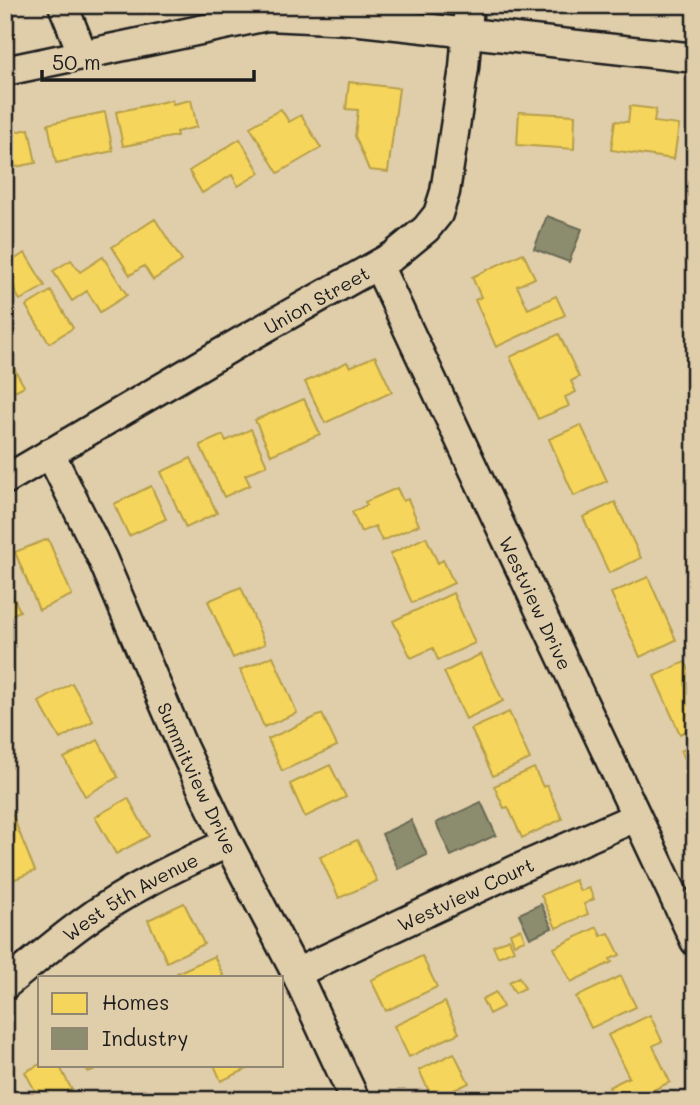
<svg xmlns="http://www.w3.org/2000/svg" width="700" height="1105" viewBox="0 0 700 1105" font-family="Mali,sans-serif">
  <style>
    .homes { fill: #f6d55c; stroke: #b59e49; stroke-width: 2 }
    .industry { fill: #8c8c6e; stroke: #6a6a55; stroke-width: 2 }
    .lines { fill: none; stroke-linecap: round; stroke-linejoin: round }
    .minor-casing { stroke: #1c1c1c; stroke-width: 33 }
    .minor { stroke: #e0ceab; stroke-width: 28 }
    .labels { text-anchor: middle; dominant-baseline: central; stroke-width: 7; stroke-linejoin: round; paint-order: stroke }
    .street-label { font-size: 19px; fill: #1c1c1c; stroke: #e0ceab }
  </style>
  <rect width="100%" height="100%" fill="#e0ceab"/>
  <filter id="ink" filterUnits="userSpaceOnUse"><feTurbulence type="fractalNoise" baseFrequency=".0143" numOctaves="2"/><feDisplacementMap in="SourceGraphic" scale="14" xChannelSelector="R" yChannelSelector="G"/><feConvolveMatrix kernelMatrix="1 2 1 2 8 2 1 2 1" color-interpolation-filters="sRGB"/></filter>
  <g filter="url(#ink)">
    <path class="homes" d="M349,82L399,88L388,172L369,170L355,136L358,110L346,109Z
      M172,100L173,104L191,100L197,127L176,132L177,136L123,146L116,112Z
      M630,106L656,109L654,122L679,125L674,159L611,150L615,121L628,122Z
      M281,109L289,122L301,115L321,148L278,173L250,127Z
      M105,112L113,151L56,163L48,124Z
      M519,112L575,115L574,149L517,145Z
      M29,129L36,163L5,169V134Z
      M240,139L260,173L238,186L232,175L202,193L189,171Z
      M155,219L182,261L153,280L144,266L130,275L112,247Z
      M25,253L45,286L20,300L5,275V265Z
      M523,253L535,278L517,286L528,309L556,296L565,315L496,347L475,300L481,297L472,277Z
      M103,257L127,295L100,312L87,291L72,301L53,271L71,260L80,272Z
      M51,291L73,328L49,343L26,306Z
      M559,334L579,377L571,381L576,392L565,397L569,406L538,419L510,357Z
      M6,354L24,386L5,396V355Z
      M375,356L392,392L325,423L305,382L347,362L350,367Z
      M304,399L320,434L271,455L255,420Z
      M581,425L607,481L574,496L549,439Z
      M251,429L267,465L245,475L250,485L224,497L200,445L223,435L226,441Z
      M191,458L217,513L186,528L161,472Z
      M151,486L166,519L129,536L114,504Z
      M397,488L403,501L408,499L419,525L382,541L375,526L361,532L352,512L367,505L365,502Z
      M615,502L641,558L609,573L583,517Z
      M426,537L438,563L443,560L454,583L412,603L390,554Z
      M48,539L72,595L39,610L15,552Z
      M648,577L676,640L640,657L611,593Z
      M5,580L20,611L5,618Z
      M241,587L265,644L233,658L208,601Z
      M453,593L475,643L438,660L433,648L411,658L393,621Z
      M481,654L503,701L466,719L444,672Z
      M273,656L297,713L264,727L240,670Z
      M685,662L695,681V727L680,734L654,676Z
      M72,683L93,721L60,739L39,702Z
      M509,712L530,759L493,776L471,729Z
      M322,714L337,746L282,771L268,739Z
      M98,740L118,777L85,796L64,758Z
      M695,744V778L681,751Z
      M330,765L346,797L305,817L290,784Z
      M534,768L543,787L547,785L562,819L522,838L508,807L504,808L494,786Z
      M128,798L149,836L116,854L95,817Z
      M11,812L35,871L5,883V814Z
      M357,840L377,881L339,898L320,857Z
      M575,880L580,891L589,888L594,899L584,904L588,914L556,928L541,895Z
      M184,903L204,944L167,962L148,920Z
      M597,927L601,936L609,933L620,955L610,959L612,962L571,982L554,948Z
      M521,929L525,940L514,944L510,933Z
      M509,939L514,950L498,957L493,946Z
      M214,956L224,977H179L177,973Z
      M422,956L437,987L386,1011L371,980Z
      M621,976L636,1007L591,1028L576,997Z
      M519,977L525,988L515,993L509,982Z
      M496,992L503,1007L489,1014L482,999Z
      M445,1002L459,1033L409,1057L394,1026Z
      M650,1015L662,1041L653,1046L670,1082L633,1100H615L609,1087L629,1077L608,1035Z
      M454,1053L469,1083L433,1100L419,1070Z
      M40,1064L59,1065L77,1100H40L25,1072Z
      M85,1065H106L88,1072Z
      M214,1065H256L221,1081Z"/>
    <path class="industry" d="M547,216L582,229L569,262L534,249Z
      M481,802L496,835L451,856L436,823Z
      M411,820L427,855L398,869L382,834Z
      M541,904L552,928L530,938L519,914Z"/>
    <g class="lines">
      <g class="minor-casing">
        <g id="minor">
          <path d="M63,5L83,55"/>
          <path d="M5,71L267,16L351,20L695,58"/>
          <path id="s1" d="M378,265L695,941"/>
          <path id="s2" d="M50,453L102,558L183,748L228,843L296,973L355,1100"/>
          <path id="s3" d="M5,480L240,342L393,256L426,229L438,214L445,192L464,68L469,5"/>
          <path id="s4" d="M296,973L520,868L636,817"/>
          <path id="s5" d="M5,985C30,965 55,943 81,924C126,890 177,866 228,843"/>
        </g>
      </g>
      <use href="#minor" class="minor"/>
    </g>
  </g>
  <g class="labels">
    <g class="street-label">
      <text stroke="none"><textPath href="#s3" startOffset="360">Union Street</textPath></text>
      <text stroke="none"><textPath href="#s1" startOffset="373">Westview Drive</textPath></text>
      <text stroke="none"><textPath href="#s2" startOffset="357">Summitview Drive</textPath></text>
      <text stroke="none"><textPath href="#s4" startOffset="187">Westview Court</textPath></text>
      <text stroke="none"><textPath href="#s5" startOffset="154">West 5th Avenue</textPath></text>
    </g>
  </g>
  <rect width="700" height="1105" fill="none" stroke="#e0ceab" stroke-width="28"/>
  <rect x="14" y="14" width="672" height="1077" fill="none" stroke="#1c1c1c" stroke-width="2.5" filter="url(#ink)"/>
  <rect x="38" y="976" width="245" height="91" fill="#e0ceab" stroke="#928772" stroke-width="2"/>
  <rect x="52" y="993" width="35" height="21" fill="#f6d55c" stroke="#928772" stroke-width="2"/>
  <text x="102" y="1010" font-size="21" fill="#1c1c1c">Homes</text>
  <rect x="52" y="1028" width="35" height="21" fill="#8c8c6e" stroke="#928772" stroke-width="2"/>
  <text x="102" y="1046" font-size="21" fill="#1c1c1c">Industry</text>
  <path d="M42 70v10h212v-10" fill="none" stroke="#1c1c1c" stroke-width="3.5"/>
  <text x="52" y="70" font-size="21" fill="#1c1c1c" stroke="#e0ceab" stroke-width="5" paint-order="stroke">50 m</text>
</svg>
